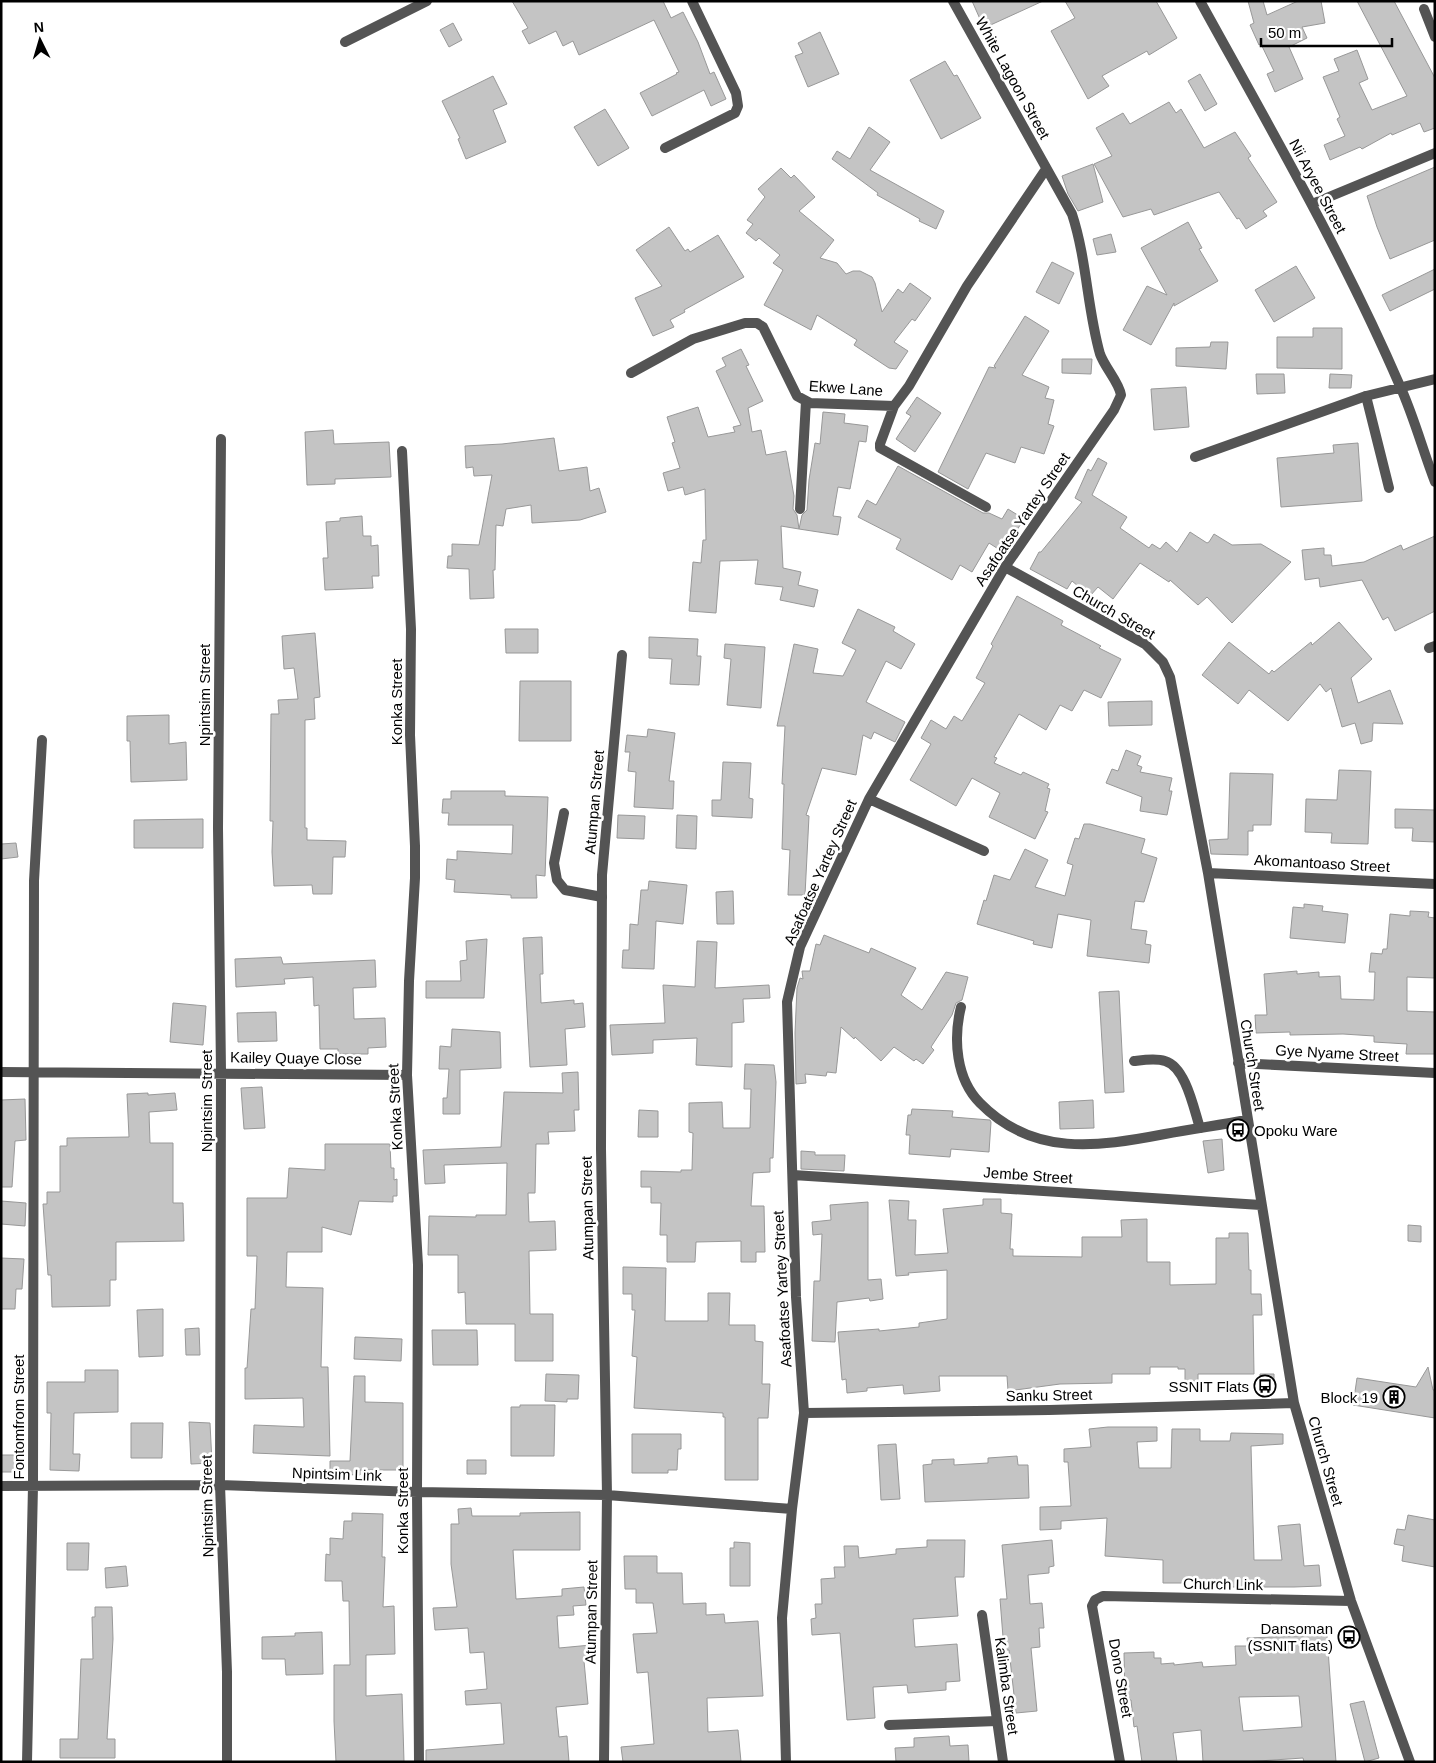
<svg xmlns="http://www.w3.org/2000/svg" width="1436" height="1763" viewBox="0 0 1436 1763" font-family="Arial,sans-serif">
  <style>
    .building { fill: #c4c4c4; stroke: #989898; fill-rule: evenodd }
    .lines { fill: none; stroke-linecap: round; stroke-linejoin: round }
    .lane { stroke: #545454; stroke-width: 10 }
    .street { stroke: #545454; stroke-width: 10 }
    .labels { text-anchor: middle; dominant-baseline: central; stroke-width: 5; stroke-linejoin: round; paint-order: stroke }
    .street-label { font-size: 15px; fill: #000; stroke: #fff }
    .poi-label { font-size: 15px; fill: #000; stroke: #fff; text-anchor: end }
  </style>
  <rect width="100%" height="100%" fill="#fff"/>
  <path class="building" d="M512,1H663L671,18L683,12L698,42L710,74L714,72L726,99L711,106L704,90L652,116L640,93L677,74L676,73L679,72L654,20L579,55L573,41L563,46L556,31L529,44L522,31L528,28Z
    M972,1H1043L984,28Z
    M1065,1H1156L1177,38L1149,55L1147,51L1102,76L1109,86L1088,99L1051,31L1075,18Z
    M1248,1H1263L1267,15L1298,1H1321L1325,23L1302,27L1307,38L1289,47L1303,79L1275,92L1267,74L1274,71L1261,44L1259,45L1250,25L1254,23Z
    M1357,1H1394L1435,78V128L1424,132L1420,123L1392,135L1391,133L1362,149L1360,147L1330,160L1324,145L1345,136L1337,119L1340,117L1323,77L1339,71L1334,59L1357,50L1368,79L1359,83L1372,110L1407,96Z
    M453,23L462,40L449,47L440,30Z
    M820,32L839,74L808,87L795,56L803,53L798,43Z
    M945,61L954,76L957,75L981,118L941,139L910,80Z
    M1200,74L1217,104L1205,111L1188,81Z
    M493,76L507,104L493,110L506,142L466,159L458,139L460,138L442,101Z
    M1169,102L1176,113L1181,109L1204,148L1235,132L1251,156L1248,158L1277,202L1263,211L1267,216L1246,229L1239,218L1237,219L1219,192L1154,215L1151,209L1123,217L1094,164L1112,156L1096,128L1123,113L1130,124Z
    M605,109L629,148L598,166L574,127Z
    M869,127L890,142L870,170L944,211L936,229L919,221L920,219L877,195L878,193L832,159L837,151L850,159Z
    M1093,164L1103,202L1078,211L1068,194L1062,176Z
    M1435,167V240L1390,259L1377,227L1367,196Z
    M781,168L791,178L794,175L815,197L799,211L834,240L820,258L837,263L846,274L853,271H860L872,277L875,283L882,312L898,289L903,293L910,283L931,298L915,321L912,319L894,342L908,351L896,369L889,368L854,345L857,340L817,315L811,330L764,305L783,270L773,263L780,255L759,238L756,241L746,233L753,224L747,220L765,197L758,189Z
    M1188,222L1202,248L1199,249L1218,281L1174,306V303L1151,345L1123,330L1147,286L1167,295L1141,248Z
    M669,227L685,251L688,249L690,252L718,235L744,277L684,310L685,312L670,320L674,327L653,336L635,298L662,286L636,250Z
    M1111,234L1116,252L1097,255L1093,239Z
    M1052,262L1074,273L1059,304L1036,292Z
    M1296,266L1315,298L1274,322L1255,290Z
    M1435,269V289L1390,311L1382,295Z
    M1025,316L1049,331L1022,375L1049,387L1045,398L1054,400L1048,424L1054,426L1044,454L1021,447L1015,463L986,453L968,489L938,472L989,367L996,368L994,366Z
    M1313,328H1342V369L1277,368V337H1313Z
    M1211,342H1228L1226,369L1176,366V348L1210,347Z
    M741,349L749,365L746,366L763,401L748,408L752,432L761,430L766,455L786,451L794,496L793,509L797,515L799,529L781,526L783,568L801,572L798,585L818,590L814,607L780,600L783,587L755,584L758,560L720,561L716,613L689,611L693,562L701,563L703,540H706L705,489L685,495L683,487L668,491L663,473L680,468L672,443L675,442L667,417L698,407L708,437L735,432L733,427L741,425L716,371L726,366L722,358Z
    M1062,359H1092L1091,374L1062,373Z
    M1256,374H1284L1285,393L1257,394Z
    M1330,374L1352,375L1351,388H1329Z
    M1186,387L1189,427L1154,430L1151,389Z
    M917,397L941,413L915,452L896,439L911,416L906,413Z
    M823,412L845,414L844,423L868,426L866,442L859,441L850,489L838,487L833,516L841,517L838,535L799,529L802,515L807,510L809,480L815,443L820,444Z
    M333,430L334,444L389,442L391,477L335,479V484L307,485L305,432Z
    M554,438L559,471L587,467L590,491L599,488L606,512L580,520L532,523L531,505L506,509L503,526L496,525L495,570H493L494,598L470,599L469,569L447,568L448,556H452V544L479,545L492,475L474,476L473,467L466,468L465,446L502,444Z
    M1358,443L1362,501L1281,507L1277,458L1334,453L1333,445Z
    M1098,458L1107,463L1092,495L1127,517L1120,528L1149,548L1152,544L1160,549L1166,542L1177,552L1190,532L1207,543L1209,542L1214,534L1232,545L1261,544L1291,562L1232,623L1207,597L1198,605L1170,580L1169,582L1140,563L1113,599L1098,587L1090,596L1072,581L1067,589L1030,569L1039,552H1041L1082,502L1075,498L1088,469L1091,471Z
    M898,466L983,513H989L1002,519L1008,509L1024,519L1003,552L989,543L972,572L960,565L952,580L896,549L901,539L858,517L867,500L876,505Z
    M362,516L363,536H371V546L378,545L379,576H372L373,588L325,590L323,558H328L326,522L340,521V518Z
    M1435,536V611L1395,631L1388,617L1383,620L1362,580L1320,587L1319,578L1305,580L1302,550L1324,548V555H1331L1332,566L1364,562L1401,545L1403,550Z
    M1017,596L1063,621L1061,625L1101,646L1099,648L1121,659L1101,698L1084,690L1072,711L1060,705L1046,730L1019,714L994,757L997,758L994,763L1021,775L1023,772L1049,784L1047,788L1050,789L1045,811L1048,812L1035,839L989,817L1000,793L972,778L956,806L910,780L931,744L921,738L931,720L946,729L954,716L962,721L985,683L976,678L993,646L991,644Z
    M858,609L895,627L893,631L915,644L901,669L886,661L866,702L905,722L895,742L874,732L871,739L863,735L856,775L822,768L806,815L809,816L805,895H788L790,850L782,849L784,784H782L785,726H777L794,644L818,649L813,673L843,676L856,650L842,643Z
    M1339,622L1372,659L1351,678L1358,703L1390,690L1403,724L1373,723L1372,741L1361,744L1355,723L1342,727L1331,688L1326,692L1320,684L1288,721L1249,690L1238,704L1202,675L1229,642L1269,674L1272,670L1274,672L1311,642L1312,645Z
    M505,629H538V653H506Z
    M315,633L320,697L314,698L315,719L305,720V828H307V840L346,841L345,857H333L332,894H313L312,885L274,886L272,852L273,821H270L271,714H279L278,700L298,699L294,668L284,669L282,636Z
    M649,637L698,639L697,656H701L699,685L670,684L672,659L649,658Z
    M725,644L765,647L761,708L727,705L731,659L724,658Z
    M520,681H571V741H519Z
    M1152,701V725L1109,726L1108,702Z
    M169,715V744L186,742L187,780L131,782L130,741H127V716Z
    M648,729L675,733L669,781H674L673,809L634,807L636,772L628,771L630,752H625L627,735L647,737Z
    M1126,750L1141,756L1137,765L1142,767L1140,772L1172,778L1169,791H1172L1167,815L1140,811L1142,797L1106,783L1112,769L1118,771Z
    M723,762L751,763L749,798L753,799L752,818L712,816V800H721Z
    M1339,770L1371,771L1368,844L1331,843L1332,833L1305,832L1306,799L1337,800Z
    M1230,773L1273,774L1271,825H1253V831H1248V855L1211,854L1209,840L1228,839Z
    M451,791H505V796L548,797L545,876L536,875L537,898H511V895L454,892L455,880L446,879L447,859L457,860V851L512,854L513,825H448L449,813H442L443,799H451Z
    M1395,809L1435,810V842L1412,841L1413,828H1395Z
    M618,815L645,816L644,839L617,838Z
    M677,815L697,816L696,849L676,848Z
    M203,819V848H134V820Z
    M1084,824H1090L1145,839L1141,853L1157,858L1144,902L1135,901L1131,929L1147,931L1145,944L1151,945L1149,963L1087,956L1091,920L1058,914L1052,948L1033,944L1034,941L977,924L984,900L986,901L994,875L1010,880L1025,849L1048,860L1035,887L1065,896L1073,865L1067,863L1075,838L1079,839Z
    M16,843L18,857L1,859V844Z
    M649,881L687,885L683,924L656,921L654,969L622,968L623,950H629L630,924L638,925L641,890H648Z
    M733,891L734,924H717L716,892Z
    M1304,904L1323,906L1322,911L1348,914L1345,943L1290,938L1293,907L1304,908Z
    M1410,911L1429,912L1428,917L1435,918V978L1407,977V1011L1435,1012V1054H1406L1407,1044L1374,1042V1036L1343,1034L1290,1035V1032L1256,1033L1255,1015H1267L1264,974L1297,971V974L1319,972V977L1340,976L1341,999L1374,1000L1375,972H1369L1371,953L1382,954L1383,949H1387L1390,914L1410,916Z
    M824,935L869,953L871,948L916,968L901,995L922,1010L946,972L968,977L962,1000L956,1003L952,1015L931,1047L934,1050L923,1064L916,1059L914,1061L894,1047L881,1061L855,1037L854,1039L841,1027L836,1073L827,1072L826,1076L805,1074L806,1083L796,1084L795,1033L797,988L800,978L803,979L802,971H810L816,944L820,945Z
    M542,937L543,974H540L541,1003L574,1000V1004L583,1003L585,1027L565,1029L567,1065L530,1067L523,938Z
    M487,939L484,998H426V981H461L460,961L467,960L466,941Z
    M697,941L717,942L715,988L769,985L770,998L743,999L744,1022L732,1023V1067L696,1065L697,1038L653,1040V1053L612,1055L610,1025L665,1023L663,985L695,987Z
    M281,957L283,964L375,960L376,987L353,988L354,1019L385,1018L386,1047L368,1048V1054H338V1049H320L319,1005L314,1006L313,977L284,979L285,984L236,987L235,959Z
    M1119,991L1124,1092L1105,1093L1099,992Z
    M173,1003L206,1006L203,1045L170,1042Z
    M276,1012L277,1041L238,1042L237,1013Z
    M452,1029L500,1032L501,1068L460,1070V1114H443V1098H447L449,1069H439L440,1046L451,1047Z
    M745,1064L774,1065L776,1082L773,1158H770V1172L753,1173L751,1206H764L765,1252H756V1262H741V1241L696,1242L695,1262H667V1235H660L661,1203H651V1187H641V1171L681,1172V1170H692L693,1133L689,1132V1103L722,1102L723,1128H750L751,1089H744Z
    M578,1072L579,1110H574L575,1131L548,1132L549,1144H536L535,1193H528L529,1222L555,1221L556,1250L529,1251L530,1314H553V1361H515V1324H466L465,1292L458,1293V1255H428L429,1216L476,1217V1215H506L507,1163L444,1165L445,1183L425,1184L423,1150L501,1147L504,1092L563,1093L562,1073Z
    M262,1087L265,1128L244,1129L241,1088Z
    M148,1093V1095L175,1093L177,1110L149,1112L150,1143H173V1203H183L184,1241L116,1242V1280H110V1306L52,1307L51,1275H48L43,1204H47V1192H60V1146H67V1138L129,1137L127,1094Z
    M25,1099L26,1140L15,1141L12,1187H1V1100Z
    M1093,1100L1094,1128L1060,1129L1059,1102Z
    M912,1109L953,1111L952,1117L990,1120L991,1122L989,1152L951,1149L950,1157L909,1154L910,1135H906L908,1115H911Z
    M639,1110L658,1111V1137H638Z
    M1222,1139L1224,1170L1208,1173L1203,1141Z
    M325,1144H390L391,1168H394V1180L397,1179V1196H393V1202L359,1201L351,1235L322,1227V1252H287L286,1287L323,1288L321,1367H328L330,1456L253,1453L254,1425L304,1427L303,1398L245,1399V1368H247L251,1309H255L257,1256H247V1198H287L289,1168L325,1170Z
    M801,1151L815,1152V1155H845L844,1171L801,1169Z
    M983,1199H1001V1213L1012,1214L1010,1249H1013V1256L1082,1257V1237H1122L1121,1220L1147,1219V1262H1170V1285L1216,1284V1238H1229V1233H1248L1249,1270H1251V1294H1261L1262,1315H1253L1254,1374H1198V1381H1185V1369H1178V1367H1150V1374H1112V1383L1060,1384L1008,1391L1007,1376H939L940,1391L904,1394L903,1385L867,1388V1391L847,1393L846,1379L842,1380L838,1332L879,1329V1331L919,1327V1323L947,1319V1270L908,1273L909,1275L896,1276L889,1200L909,1201L908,1220H916L915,1255L948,1253L943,1209L983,1205Z
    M1,1201L26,1203L25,1226L1,1224Z
    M868,1202V1280L881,1279L883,1299L870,1301L869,1298L837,1302L835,1342L812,1341L814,1281H820L822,1234L813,1235L812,1222L831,1220L830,1205Z
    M1408,1225L1421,1226V1242L1408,1241Z
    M1,1258L24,1259L22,1289H16L15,1309H1Z
    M623,1267L666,1268L665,1321H708V1293H730L729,1325H755V1341L763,1342L762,1384H770L768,1418H758V1480H725V1417H723V1413L634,1408L637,1357L632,1356L635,1310H632V1294H623Z
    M163,1309V1356L139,1357L137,1310Z
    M199,1328L200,1355H186L185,1329Z
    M432,1330H477L478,1365H433Z
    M355,1337L402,1339L401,1361L354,1359Z
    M1428,1367L1433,1390H1435V1418L1353,1405L1357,1378L1416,1387Z
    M85,1370H118V1412L74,1413L73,1454H80L79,1471L50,1470L51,1413H47V1382H85Z
    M546,1374L579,1375L578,1399H567V1402L545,1401Z
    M1260,1374H1274V1392H1260Z
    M354,1376H365V1402L403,1403V1470H360V1475L330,1474V1461H350Z
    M520,1405H555L554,1456H511V1407H520Z
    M189,1422L210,1423L212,1463L191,1464Z
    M131,1423H163L162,1458H131Z
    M1108,1427H1157V1441L1137,1442L1139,1468H1171L1172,1429H1200V1441H1230L1231,1433L1283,1434V1444L1251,1446L1254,1560H1282L1278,1526L1300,1524L1304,1566L1319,1565L1321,1586L1294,1587H1230V1580H1184V1583H1163V1560L1105,1556L1107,1518L1061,1521V1529L1040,1530V1507L1071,1506L1068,1462H1064V1449L1091,1447L1089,1429Z
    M632,1434H681V1449H678L677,1470H668V1473H632Z
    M896,1444L900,1499L881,1500L878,1445Z
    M1,1455H15L14,1472H1Z
    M1017,1456L1018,1465H1028L1029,1498L925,1502L923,1465L932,1464V1460L954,1459V1465L988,1463V1458Z
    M467,1460H486V1474H467Z
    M471,1508L472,1516H520V1513L580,1512V1550H513L516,1599L562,1596V1589L584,1587L586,1605L573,1606L574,1615L557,1616L559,1648L591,1645L592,1660L584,1661L588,1704L556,1707L559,1737L567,1736L569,1762H426V1750L504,1744L501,1703L466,1705L465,1691L487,1689L484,1652L470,1653L468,1628L435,1630L433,1608L457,1607L451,1564V1524H459L458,1509Z
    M352,1513L383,1514L382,1557H385L383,1607L394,1606L395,1654L366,1655V1696L402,1694L404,1762H336L334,1721V1665H350L349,1601H343L342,1581H325L326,1554L330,1555V1538L343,1539L344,1521H352Z
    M1408,1515L1435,1520V1567L1402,1561L1404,1546L1394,1544L1397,1529L1405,1530Z
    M927,1540H965L964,1577H955L958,1616L913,1619L915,1647L957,1644L960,1681L946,1682V1690L908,1693L907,1685L873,1687L875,1718L847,1720L840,1633L812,1635L811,1619L816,1618L815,1604H822L821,1579L835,1578L834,1567H845L844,1546H858L859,1558L896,1554V1549L927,1547Z
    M1052,1540L1054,1566L1049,1567V1573L1028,1575L1030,1604L1042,1603L1044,1628H1039L1040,1647L1031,1648L1037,1711L1016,1713L1009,1650H1004L1000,1599H1007L1002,1545Z
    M734,1542L750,1543V1586H730V1548H734Z
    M67,1543H89L88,1570H67Z
    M624,1556H657V1573H682L683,1604L706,1603V1615L724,1614L725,1623L758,1621L763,1696L707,1698L708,1732L738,1730L741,1762H623L621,1747L654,1744L648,1672L637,1673L633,1634L657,1633L653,1603H636V1589H625Z
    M126,1566L128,1586L106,1588L105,1568Z
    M95,1607H112L113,1639L107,1739H115V1758H60V1739H78L81,1659H93L92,1617H95Z
    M322,1632L323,1674L286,1675L285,1659H262V1637L295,1636V1633Z
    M1327,1635L1336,1762H1304L1303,1758L1244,1762H1203L1201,1730L1173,1733L1177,1762H1142L1137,1726L1134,1727L1131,1700H1125L1124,1653L1154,1652V1658H1161V1664L1174,1663V1665L1202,1662L1203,1667L1236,1665L1235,1646H1248L1247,1638ZM1299,1696L1302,1727L1243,1731L1239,1697Z
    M1364,1701L1379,1758L1365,1762L1350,1704Z
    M949,1736L950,1746L968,1745L969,1762H896L895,1748L914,1747V1738Z"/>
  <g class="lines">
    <path class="lane" d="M1366,396L1389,488
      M564,813L554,863L557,880L565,890L602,897
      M1134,1061C1143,1060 1156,1058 1165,1061C1186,1067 1194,1110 1200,1128
      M889,1725L997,1721"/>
    <path class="street" d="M1200,1C1270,128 1343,254 1400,386C1414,417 1423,451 1435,482
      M1424,9L1435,37
      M345,42L427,1
      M665,148L735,113L738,106L736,93L692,1
      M1312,204L1435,153
      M631,373L693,339L745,323H757L763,327L797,396L810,403L894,406L909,386L967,286L1046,169
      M894,406L880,444V448L986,507
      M221,439L218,828L221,1072L220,1485L227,1672V1762
      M402,451L411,629L410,735L415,846V878L409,981L407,1075L418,1265L417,1492L419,1762
      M1195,457L1366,396L1435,379
      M800,509L806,401
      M1005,567L1145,644L1163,662L1170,677L1208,873L1294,1403L1351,1601L1410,1762
      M1429,648L1435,646
      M869,799L984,851
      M1208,873L1435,884
      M961,1007C953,1039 956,1079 980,1103C1033,1157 1097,1147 1165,1134C1192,1129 1220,1125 1247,1120
      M1238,1063L1435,1073
      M1,1072L407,1075
      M793,1175L1261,1205
      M804,1413L1049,1410L1294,1403
      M1,1486L220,1485L417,1492L607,1495L792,1509
      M982,1615L1003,1762
      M27,1762L33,1486L34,881L42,740
      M604,1762L607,1495L601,1149L602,875L622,655
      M786,1762L782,1618L792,1509L804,1413L796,1297L787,1002L800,947L869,799L1005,567L1114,410L1121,395C1119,382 1105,368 1100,354C1087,308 1087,260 1072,214L953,1
      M1120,1762L1092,1606L1095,1600L1103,1596L1351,1601"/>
  </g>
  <defs>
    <g id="bus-ring" transform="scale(1.125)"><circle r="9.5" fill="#fff" stroke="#000" stroke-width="1.5"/><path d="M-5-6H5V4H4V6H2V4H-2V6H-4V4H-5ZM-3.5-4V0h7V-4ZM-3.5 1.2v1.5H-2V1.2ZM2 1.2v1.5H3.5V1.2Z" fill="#000"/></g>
    <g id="building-ring" transform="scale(1.125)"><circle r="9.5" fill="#fff" stroke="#000" stroke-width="1.5"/><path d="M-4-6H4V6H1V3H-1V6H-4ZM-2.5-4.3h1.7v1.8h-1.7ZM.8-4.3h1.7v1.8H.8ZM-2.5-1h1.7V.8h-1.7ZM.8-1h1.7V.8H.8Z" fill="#000"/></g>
  </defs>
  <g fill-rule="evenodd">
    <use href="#bus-ring" x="1238" y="1130"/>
    <use href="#bus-ring" x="1265" y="1386"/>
    <use href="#building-ring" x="1394" y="1397"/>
    <use href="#bus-ring" x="1349" y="1637"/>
  </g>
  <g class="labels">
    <g class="street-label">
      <text transform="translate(1013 78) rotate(61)">White Lagoon Street</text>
      <text transform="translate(1318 186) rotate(62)">Nii Aryee Street</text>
      <text transform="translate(846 388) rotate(4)">Ekwe Lane</text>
      <text transform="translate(1022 519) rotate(-56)">Asafoatse Yartey Street</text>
      <text transform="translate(1114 612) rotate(30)">Church Street</text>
      <text transform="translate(204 695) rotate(-90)">Npintsim Street</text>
      <text transform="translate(396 702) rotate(-90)">Konka Street</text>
      <text transform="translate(594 802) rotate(-85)">Atumpan Street</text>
      <text transform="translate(1322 863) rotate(3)">Akomantoaso Street</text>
      <text transform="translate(820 872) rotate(-66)">Asafoatse Yartey Street</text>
      <text transform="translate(1337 1053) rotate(3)">Gye Nyame Street</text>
      <text transform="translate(296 1058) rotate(1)">Kailey Quaye Close</text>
      <text transform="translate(1253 1065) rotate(81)">Church Street</text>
      <text transform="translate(206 1101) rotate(-90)">Npintsim Street</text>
      <text transform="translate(395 1107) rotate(-93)">Konka Street</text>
      <text transform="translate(1028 1175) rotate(4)">Jembe Street</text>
      <text transform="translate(587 1208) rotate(-91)">Atumpan Street</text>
      <text transform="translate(782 1289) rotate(-93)">Asafoatse Yartey Street</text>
      <text transform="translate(1049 1395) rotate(-1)">Sanku Street</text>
      <text transform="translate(18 1417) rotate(-90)">Fontomfrom Street</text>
      <text transform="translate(1326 1461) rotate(74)">Church Street</text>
      <text transform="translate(337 1474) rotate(2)">Npintsim Link</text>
      <text transform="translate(207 1506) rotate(-91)">Npintsim Street</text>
      <text transform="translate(402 1511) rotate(-90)">Konka Street</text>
      <text transform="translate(1223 1584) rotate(1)">Church Link</text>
      <text transform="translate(591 1612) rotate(-89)">Atumpan Street</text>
      <text transform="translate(1121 1678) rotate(80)">Dono Street</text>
      <text transform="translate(1007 1686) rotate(82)">Kalimba Street</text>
    </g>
    <g class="poi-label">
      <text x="1254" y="1130" text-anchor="start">Opoku Ware</text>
      <text x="1249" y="1386">SSNIT Flats</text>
      <text x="1378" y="1397">Block 19</text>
      <text x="1333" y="1628">Dansoman<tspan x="1333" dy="17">(SSNIT flats)</tspan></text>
    </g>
  </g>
  <rect width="1436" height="1763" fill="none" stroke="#000000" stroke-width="5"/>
  <g transform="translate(40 40) rotate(355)" stroke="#ffffff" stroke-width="4" paint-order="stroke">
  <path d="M0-4L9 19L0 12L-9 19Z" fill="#000000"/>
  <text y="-8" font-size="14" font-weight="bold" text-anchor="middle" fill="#000000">N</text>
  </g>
  <path d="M1261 38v8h131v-8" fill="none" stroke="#000000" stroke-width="2.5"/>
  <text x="1268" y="38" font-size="15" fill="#000000" stroke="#ffffff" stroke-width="4" paint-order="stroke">50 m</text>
</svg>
